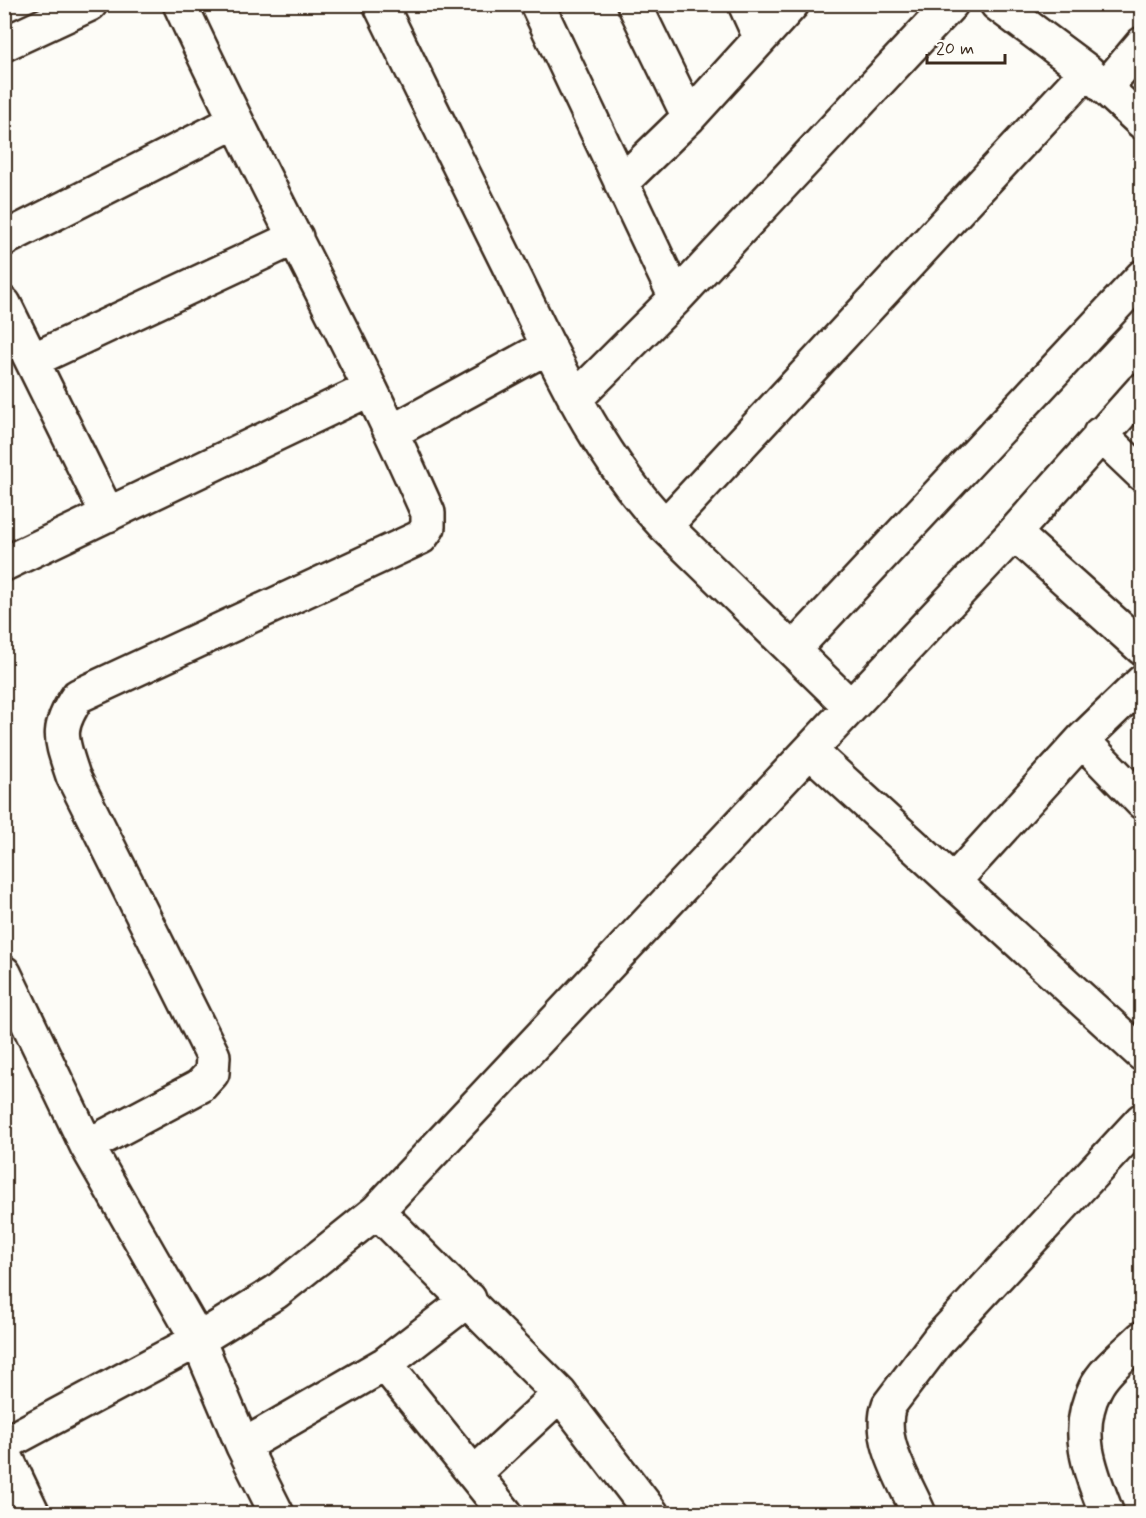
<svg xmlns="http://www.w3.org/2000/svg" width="1146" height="1518" viewBox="0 0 1146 1518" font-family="Mynerve,sans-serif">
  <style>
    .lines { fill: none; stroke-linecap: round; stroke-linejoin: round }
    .minor-casing { stroke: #3b2a1e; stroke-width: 38 }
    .minor { stroke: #fdfcf7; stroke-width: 33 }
  </style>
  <rect width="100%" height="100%" fill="#fdfcf7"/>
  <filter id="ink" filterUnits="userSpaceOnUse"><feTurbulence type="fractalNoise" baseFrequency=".0167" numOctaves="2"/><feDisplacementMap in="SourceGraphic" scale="12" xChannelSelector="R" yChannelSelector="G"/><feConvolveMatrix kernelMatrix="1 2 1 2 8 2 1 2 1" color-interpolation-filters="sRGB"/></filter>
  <g filter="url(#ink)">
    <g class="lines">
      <g class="minor-casing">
        <path id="minor" d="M380,4C425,97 471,189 517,282C559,368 598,456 665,526L850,706
          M537,4L676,298
          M634,4L689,117
          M745,4L760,37
          M997,4L1087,71L1142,122
          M4,44L90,4
          M1105,88L1142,44
          M621,183L689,117L792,4
          M4,239L234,122
          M4,304L108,515
          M33,360L296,237
          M575,399L676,298L951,4
          M392,432L549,346
          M1100,434L1142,474
          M665,526L1087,71
          M1014,533L1142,648
          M4,564L370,389
          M793,650L1142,277
          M1082,740L1142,802
          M810,751L1142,1054
          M953,882L1082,740L1142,682
          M4,973L87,1146L198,1340L243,1446L277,1514
          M87,1146L200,1086L212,1073L213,1056L73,776C61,739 55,730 78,696L421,537L428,527V513C352,340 259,176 180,4
          M377,1211L560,1394L652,1514
          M385,1364L506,1514
          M4,1444L198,1340L276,1292L377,1211L1014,533L1142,390
          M243,1446L385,1364L469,1299
          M4,1453L33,1514
          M474,1474L560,1394
          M919,1514C905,1481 877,1440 889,1405L939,1339L1142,1120
          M1107,1514C1091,1473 1073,1432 1095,1389C1104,1370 1127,1353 1142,1338"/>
      </g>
      <use href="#minor" class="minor"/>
    </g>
  </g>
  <rect width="1146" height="1518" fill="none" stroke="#fdfcf7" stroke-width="24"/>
  <rect x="12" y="12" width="1122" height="1494" fill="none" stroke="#3b2a1e" stroke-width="2" filter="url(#ink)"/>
  <path d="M927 54v9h78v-9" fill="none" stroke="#3b2a1e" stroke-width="3"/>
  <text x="936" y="54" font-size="18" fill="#3b2a1e" stroke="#fdfcf7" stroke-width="4.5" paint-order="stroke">20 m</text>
</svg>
